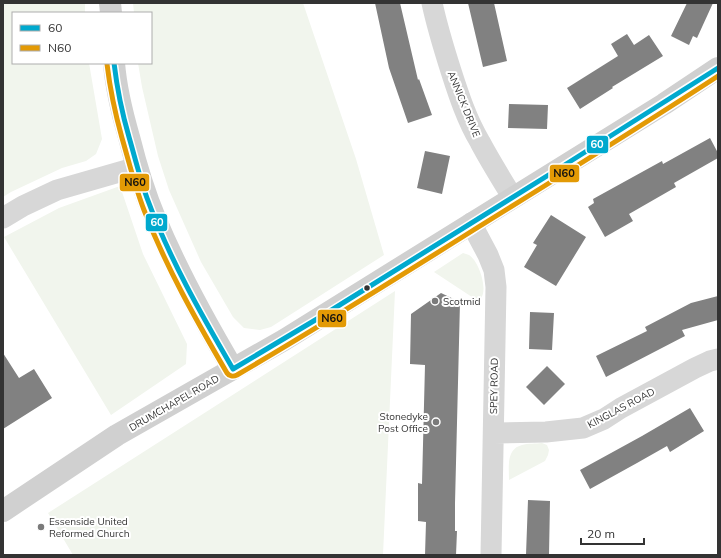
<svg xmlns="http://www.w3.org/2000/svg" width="721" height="558" viewBox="0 0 721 558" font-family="Mulish,sans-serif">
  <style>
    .green { fill: #f1f5ed }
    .building { fill: #818181 }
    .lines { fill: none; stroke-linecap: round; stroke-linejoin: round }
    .street { stroke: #d7d7d7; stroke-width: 21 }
    .secondary { stroke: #d0d0d0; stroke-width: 22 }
    .bus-1-casing { stroke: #fff; stroke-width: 8 }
    .bus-2-casing { stroke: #fff; stroke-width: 8 }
    .bus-1 { stroke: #00a9ce; stroke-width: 5 }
    .bus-2 { stroke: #e39a05; stroke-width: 5 }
    .bus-dot { fill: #333; stroke: #fff; stroke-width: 1.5 }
    .poi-dot { fill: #7a7a7a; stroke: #fff; stroke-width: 1.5 }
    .labels { text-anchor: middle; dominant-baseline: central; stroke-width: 4; stroke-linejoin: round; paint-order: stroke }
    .street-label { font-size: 10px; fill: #333; stroke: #fff }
    .poi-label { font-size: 10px; fill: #333; stroke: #fff; text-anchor: start }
    .line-badge { stroke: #fff; stroke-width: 1.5 }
    .badge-label { font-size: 11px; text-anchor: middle; font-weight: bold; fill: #fff }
    .pale-badge-label { font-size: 11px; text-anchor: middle; font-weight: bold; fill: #111 }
  </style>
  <rect width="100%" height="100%" fill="#fff"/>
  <path class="green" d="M3,3H85V13H13V63H89L102,139L96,154L86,161L62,168L11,192L3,197Z
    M133,3H303L356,159L384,255L271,327L260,330L244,328L233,317L201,262L169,190L158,156L142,87L138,63H151V13H134Z
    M120,186L143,254L187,344L186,364L111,415L4,237L59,208Z
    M463,253C465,254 467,254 469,255C479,261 489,291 480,299H475L434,272Z
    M395,291L383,555H73L48,513Z
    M542,443L547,445L549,450L548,455L545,461L509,480C509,467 506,449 522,445C528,443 536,444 542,443Z"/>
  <path class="building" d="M375,3H400L418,80L419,79L432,115L408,123L389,68Z
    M468,3H494L507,61L483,67Z
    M687,3H713L697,38L693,36L689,45L671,36Z
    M627,34L634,45L649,35L663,56L612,87L613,88L580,109L567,88L618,56L611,44Z
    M509,104L548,105L547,129L508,128Z
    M710,138L718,153V158L674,183L676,187L629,214L633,221L605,237L588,207L594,203L593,199L662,161L663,164Z
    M425,151L450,156L442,194L417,188Z
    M551,215L586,237L556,286L524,267L537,245L533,243Z
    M441,293L460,302L455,503V531H457L456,555H425L426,522L418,521V483L422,484L425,365L410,364L411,314Z
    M718,296V320L682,330L685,336L606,377L596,356L647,331L645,327L691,303Z
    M530,312L554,313L552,350L529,349Z
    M3,353L19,378L34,369L52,398L3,429Z
    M547,366L565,384L544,405L526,387Z
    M690,408L704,431L670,452L667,446L637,463L590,489L580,470L642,436Z
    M528,500L550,501L549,555H526Z"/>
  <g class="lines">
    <path class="street" d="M432,3C437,26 444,49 451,71C459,96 467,120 480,142C490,161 502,180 513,198
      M3,218L23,206L57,190L137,167
      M471,223L488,255L494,270L496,287L491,555
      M494,433L546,432L583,428L604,419L621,408L695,368L710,361L718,359"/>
    <path class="secondary" d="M110,3L111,13
      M114,63C116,88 122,113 129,137C136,165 144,192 155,218C177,271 204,320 233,369
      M3,511L117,435L284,340L664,104L718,68"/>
    <g class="bus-1-casing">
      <path id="bus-1" d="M114,63C117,88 122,113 129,137C135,158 140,178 147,198C169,258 201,314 233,369
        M233,369L322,316L563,166L718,68"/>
    </g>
    <g class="bus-2-casing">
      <path id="bus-2" d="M107,64C110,89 115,113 122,138C129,162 135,187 144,210C166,267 196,320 227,373C229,376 233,377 237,375C316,329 394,280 472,231C554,180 637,129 718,76"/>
    </g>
    <use href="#bus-1" class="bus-1"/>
    <use href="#bus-2" class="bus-2"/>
  </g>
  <circle class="bus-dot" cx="367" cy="288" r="3.5"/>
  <g class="poi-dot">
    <circle cx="435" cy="301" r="4"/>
    <circle cx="436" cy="422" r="4"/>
    <circle cx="41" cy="527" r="4"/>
  </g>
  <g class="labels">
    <g class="street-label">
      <text transform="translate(464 104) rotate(68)">ANNICK DRIVE</text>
      <text transform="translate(494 386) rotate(-89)">SPEY ROAD</text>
      <text transform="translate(174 403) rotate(-30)">DRUMCHAPEL ROAD</text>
      <text transform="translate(621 408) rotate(-28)">KINGLAS ROAD</text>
    </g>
    <g class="poi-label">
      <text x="443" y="301">Scotmid</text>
      <text x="428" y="416" text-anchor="end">Stonedyke<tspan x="428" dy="12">Post Office</tspan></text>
      <text x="49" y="521">Essenside United<tspan x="49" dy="12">Reformed Church</tspan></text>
    </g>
  </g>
  <g class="line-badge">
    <rect x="586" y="135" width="23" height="19" rx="4" fill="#00a9ce"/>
    <rect x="549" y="164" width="31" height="19" rx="4" fill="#e39a05"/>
    <rect x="119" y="173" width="31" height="19" rx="4" fill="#e39a05"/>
    <rect x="145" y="213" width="23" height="19" rx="4" fill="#00a9ce"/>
    <rect x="317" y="309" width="30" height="19" rx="4" fill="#e39a05"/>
  </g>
  <g class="badge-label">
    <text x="597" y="148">60</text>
    <text x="157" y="226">60</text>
  </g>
  <g class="pale-badge-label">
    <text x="564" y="177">N60</text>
    <text x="135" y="186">N60</text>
    <text x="332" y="322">N60</text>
  </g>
  <rect width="721" height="558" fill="none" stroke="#333333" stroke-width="8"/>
  <rect x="12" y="12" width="140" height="52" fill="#ffffff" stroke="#adadad"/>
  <rect x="20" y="25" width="20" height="6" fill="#00a9ce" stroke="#adadad"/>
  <text x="48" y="32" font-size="12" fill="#333333">60</text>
  <rect x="20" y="45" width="20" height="6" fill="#e39a05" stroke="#adadad"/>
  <text x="48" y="52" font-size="12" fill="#333333">N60</text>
  <path d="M581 538v6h63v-6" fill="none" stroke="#333333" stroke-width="2"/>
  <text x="587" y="538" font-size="12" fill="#333333" stroke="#ffffff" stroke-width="3" paint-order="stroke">20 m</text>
</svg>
